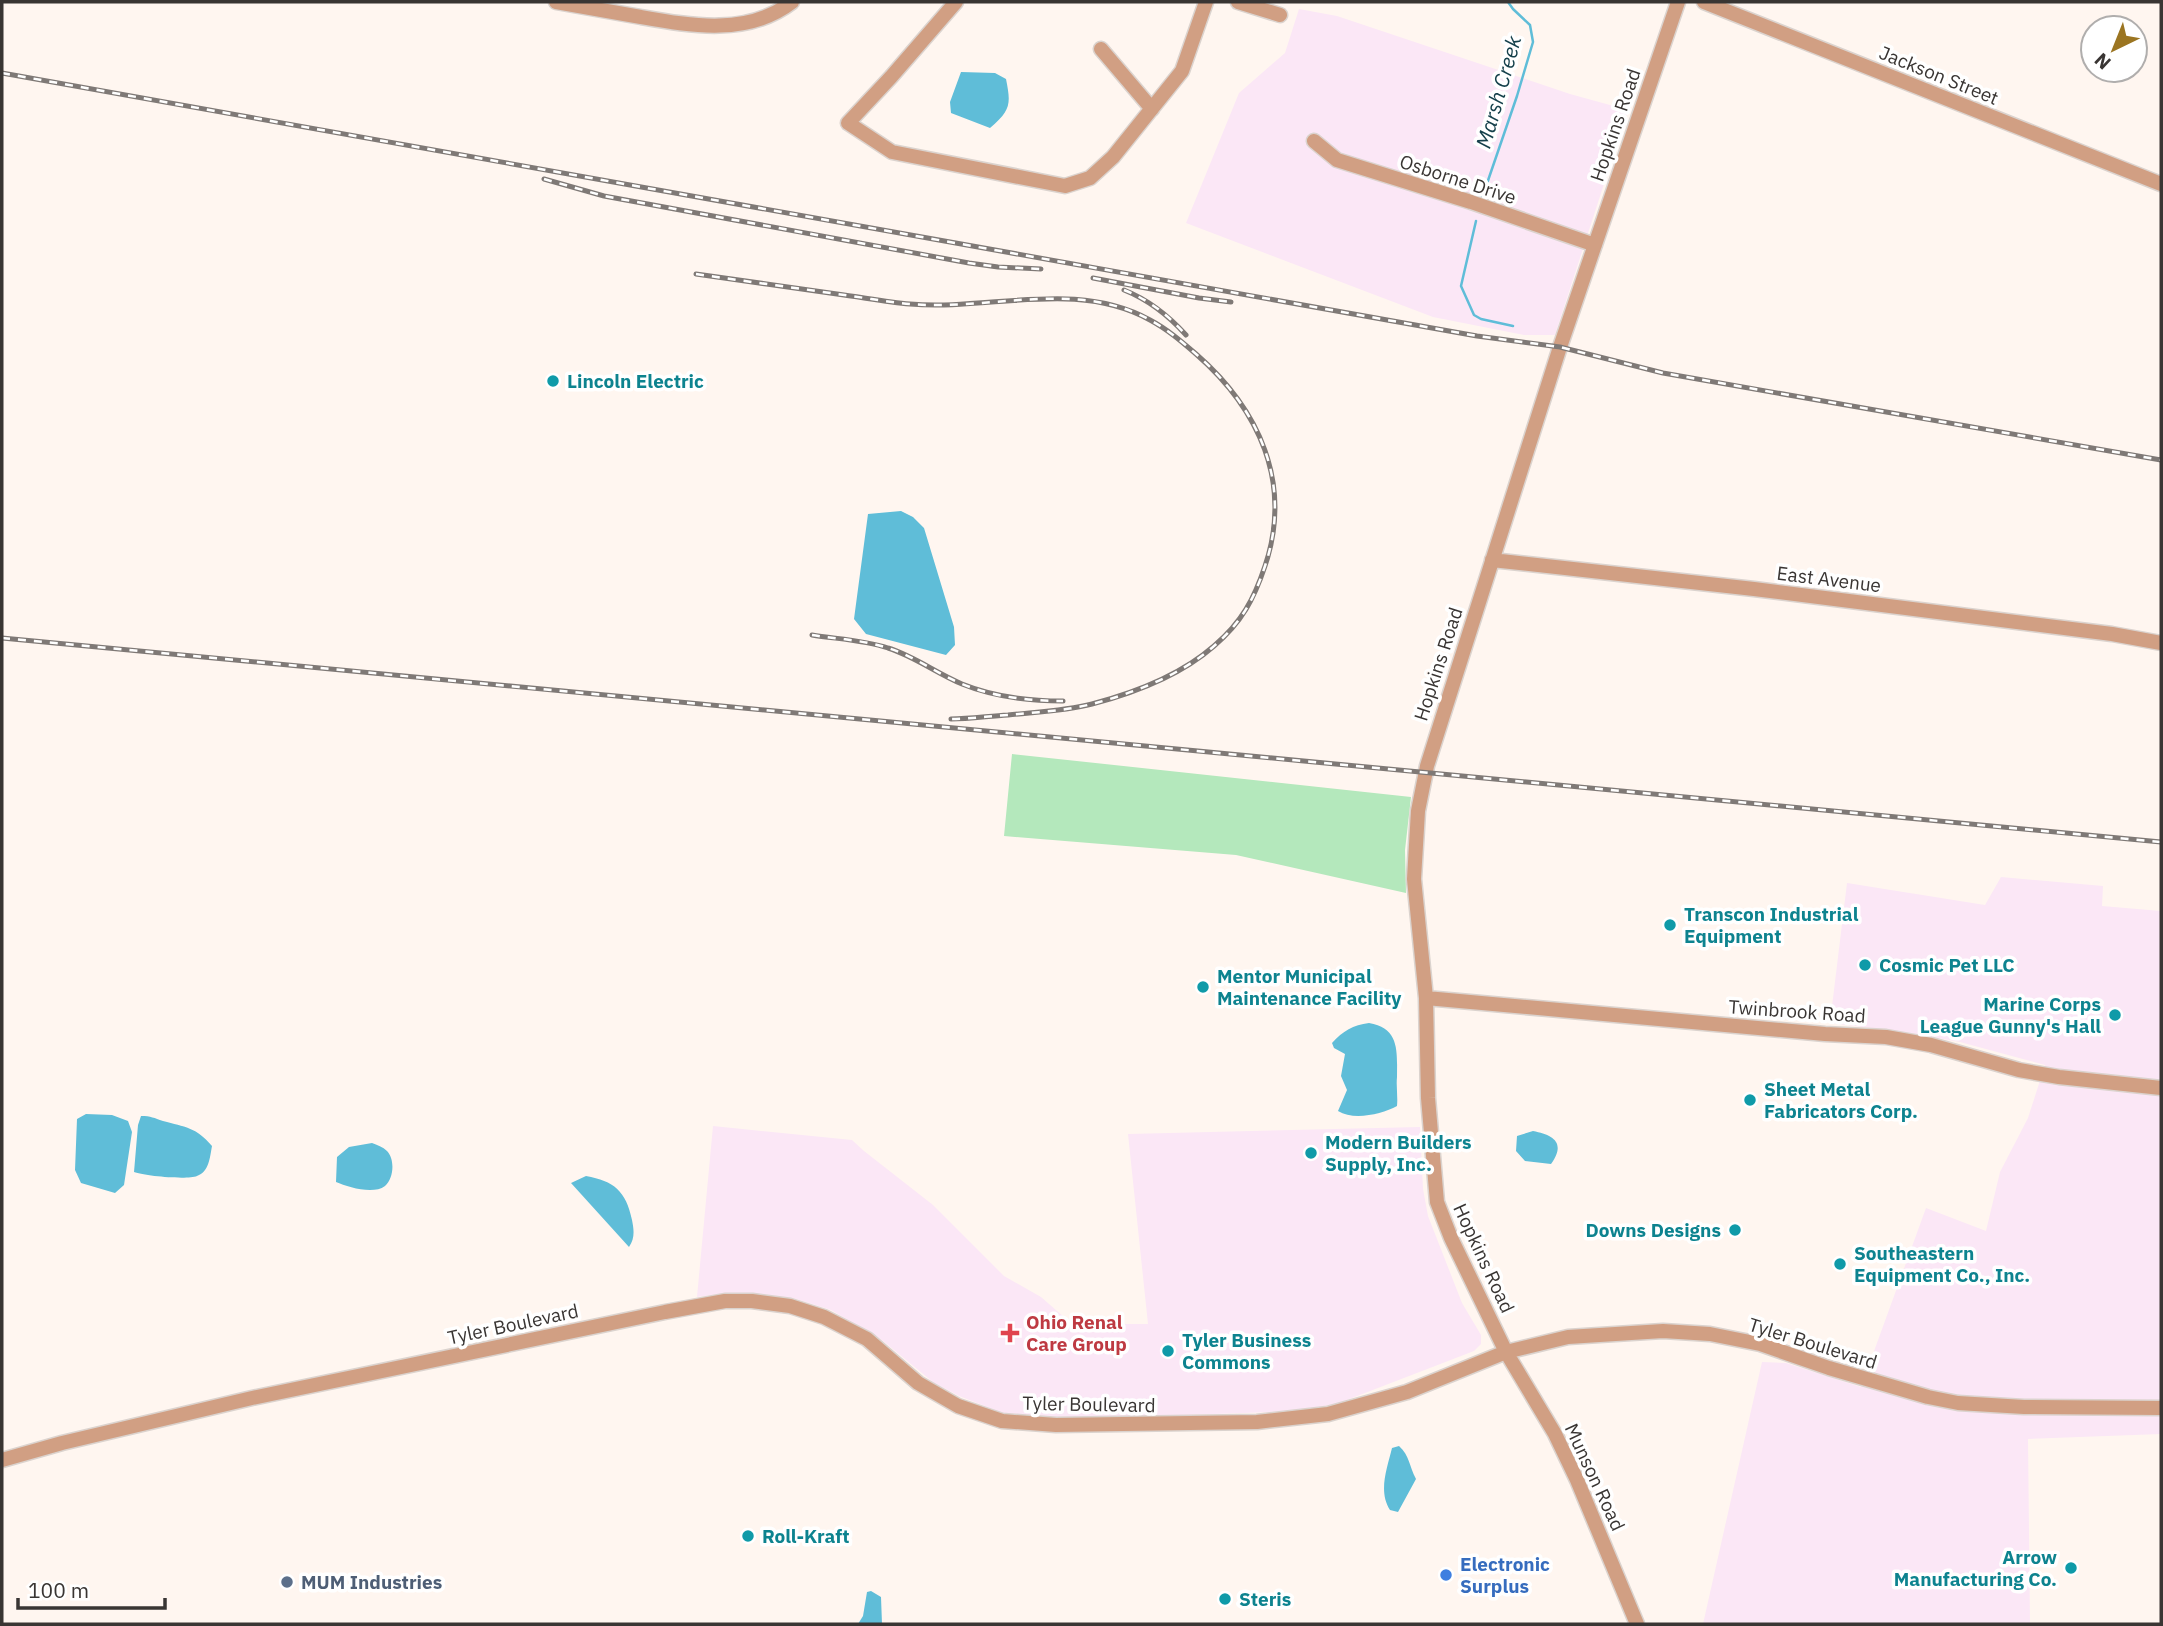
<svg xmlns="http://www.w3.org/2000/svg" width="2163" height="1626" viewBox="0 0 2163 1626" font-family="'IBM Plex Sans',sans-serif">
  <style>
    .commercial { fill: #fbe7f6 }
    .green { fill: #b4e8bc }
    .water { fill: #5fbdd8 }
    .lines { fill: none; stroke-linecap: round; stroke-linejoin: round }
    .stream { stroke: #5fbdd8; stroke-width: 2.5 }
    .minor-casing { stroke: #dbd3ce; stroke-width: 17 }
    .minor { stroke: #d19f83; stroke-width: 14 }
    .rail-casing { stroke: #7f7976; stroke-width: 5 }
    .rail { stroke: #fff; stroke-width: 2.5; stroke-dasharray: 8; stroke-linecap: butt }
    .culture-dot { fill: #0f9aa8; stroke: #fff; stroke-width: 2.5 }
    .health-dot { fill: #e0444e; stroke: #fff; stroke-width: 2.5 }
    .shop-dot { fill: #3f7fe0; stroke: #fff; stroke-width: 2.5 }
    .service-dot { fill: #5c6f8a; stroke: #fff; stroke-width: 2.5 }
    .labels { text-anchor: middle; dominant-baseline: central; stroke-width: 7; stroke-linejoin: round; paint-order: stroke }
    .street-label { font-size: 19px; fill: #393533; stroke: #fff }
    .culture-label { font-size: 19px; font-weight: bold; fill: #0d838f; stroke: #fff; text-anchor: start }
    .health-label { font-size: 19px; font-weight: bold; fill: #be3a42; stroke: #fff; text-anchor: start }
    .shop-label { font-size: 19px; font-weight: bold; fill: #366cbe; stroke: #fff; text-anchor: start }
    .service-label { font-size: 19px; font-weight: bold; fill: #4e5e75; stroke: #fff; text-anchor: start }
    .water-label { font-size: 21px; font-style: italic; fill: #15404b; stroke: #fff }
  </style>
  <rect width="100%" height="100%" fill="#fff6f0"/>
  <path class="commercial" d="M1299,9L1337,16L1570,94L1628,110L1555,335H1524L1433,317L1186,223L1239,93L1285,53Z
    M2001,877L2103,886L2102,906L2161,911V1434L2028,1439L2030,1624H1703L1762,1362L1786,1363L1861,1387L1926,1208L1986,1231L2000,1172L2028,1118L2045,1065L1960,1042L1904,1032L1830,1023L1847,883L1985,905Z
    M713,1126L852,1140L864,1151L933,1205L1004,1276L1041,1297L1072,1324H1148L1128,1134L1420,1127L1423,1189L1428,1216L1462,1303L1481,1335V1344L1474,1351L1339,1403L1300,1411L1072,1419L1005,1414L959,1396L934,1383L883,1341L831,1310L796,1299L762,1294H720L697,1297Z"/>
  <path class="green" d="M1012,754L1411,797L1405,850L1406,893L1236,855L1004,836Z"/>
  <path class="water" d="M961,72L995,73L1006,79C1011,104 1011,110 990,128L951,113L950,102Z
    M901,511L913,517L924,528L954,627L955,645L946,655L866,634L854,619L868,514Z
    M1369,1023C1400,1028 1397,1052 1397,1077C1396,1087 1398,1096 1397,1106C1382,1114 1354,1121 1338,1111L1347,1090L1341,1076L1345,1054L1334,1048L1332,1043C1343,1031 1353,1025 1369,1023Z
    M86,1114L112,1115L128,1121L132,1132L124,1185L115,1193L81,1183L75,1170L77,1119Z
    M141,1116C151,1116 154,1118 163,1121C185,1127 196,1127 212,1146C210,1157 209,1172 197,1176C187,1180 145,1176 134,1172L138,1125Z
    M1533,1131C1554,1135 1566,1143 1551,1164L1525,1161L1516,1151L1517,1136Z
    M372,1143C377,1145 383,1147 387,1151C395,1159 394,1178 385,1186C373,1195 348,1187 336,1182L337,1157L349,1147Z
    M586,1176C614,1181 626,1191 632,1220C634,1230 635,1238 629,1247L571,1183Z
    M1399,1446C1410,1456 1409,1466 1416,1479L1398,1512L1390,1510C1378,1491 1387,1469 1392,1448Z
    M871,1591L881,1597L882,1624H858L863,1616L867,1592Z"/>
  <g class="lines">
    <path class="stream" d="M1482,198L1517,96L1533,42L1530,25L1513,9L1508,2
      M1476,221L1461,286L1474,315L1481,319L1513,326"/>
    <g class="minor-casing">
      <path id="minor" d="M556,2C585,7 613,12 641,17C692,26 748,36 792,2
        M956,2L891,77L848,123L892,152L1065,186L1090,178L1113,157L1182,71L1206,2
        M1238,2L1280,15
        M1704,2L2161,184
        M1101,49L1152,109
        M1314,141L1337,160L1471,202L1595,245
        M1492,560L1754,589L2112,634L2161,643
        M1426,998L1825,1034L1886,1037L1931,1045L2019,1070L2059,1077L2161,1088
        M2,1460L62,1443L252,1398L665,1312L725,1301H752L790,1306L824,1317L867,1339L918,1383L958,1406L1002,1421L1056,1425L1257,1422L1328,1414L1407,1392L1506,1352L1568,1337L1663,1331L1710,1334L1760,1344L1829,1368L1928,1397L1958,1403L2024,1407L2161,1408
        M1637,1624L1577,1480L1555,1434L1506,1352L1451,1238L1437,1202L1428,1098L1426,998L1414,879L1418,811L1427,766L1560,347L1678,2"/>
    </g>
    <use href="#minor" class="minor"/>
    <g class="rail-casing">
      <path id="rail" d="M2,73L1477,336L1560,347L1663,373L2161,460
        M544,179L604,196L969,263L998,267L1041,269
        M696,274C743,281 790,287 837,294C861,297 886,302 910,304C990,311 1076,279 1150,320C1167,329 1181,341 1196,354C1259,409 1293,483 1265,566C1254,599 1242,622 1214,646C1181,675 1134,693 1092,704C1065,711 1036,712 1008,715C989,716 970,719 951,719
        M1093,278L1199,298L1231,302
        M1124,290C1149,300 1168,315 1186,335
        M812,635C837,639 864,640 888,648C914,656 936,673 962,684C994,697 1029,701 1063,701
        M2,638L2161,842"/>
    </g>
    <use href="#rail" class="rail"/>
  </g>
  <g class="culture-dot">
    <circle cx="553" cy="381" r="7"/>
    <circle cx="1670" cy="925" r="7"/>
    <circle cx="1865" cy="965" r="7"/>
    <circle cx="1203" cy="987" r="7"/>
    <circle cx="2115" cy="1015" r="7"/>
    <circle cx="1750" cy="1100" r="7"/>
    <circle cx="1311" cy="1153" r="7"/>
    <circle cx="1735" cy="1230" r="7"/>
    <circle cx="1840" cy="1264" r="7"/>
    <circle cx="1168" cy="1351" r="7"/>
    <circle cx="748" cy="1536" r="7"/>
    <circle cx="2071" cy="1568" r="7"/>
    <circle cx="1225" cy="1599" r="7"/>
  </g>
  <path class="health-dot" d="M1006.5 1322.5h7v7h7v7h-7v7h-7v-7h-7v-7h7z"/>
  <circle class="shop-dot" cx="1446" cy="1575" r="7"/>
  <circle class="service-dot" cx="287" cy="1582" r="7"/>
  <g class="labels">
    <g class="street-label">
      <text transform="translate(1939 75) rotate(22)">Jackson Street</text>
      <text transform="translate(1615 125) rotate(-71)">Hopkins Road</text>
      <text transform="translate(1458 179) rotate(18)">Osborne Drive</text>
      <text transform="translate(1829 579) rotate(7)">East Avenue</text>
      <text transform="translate(1438 664) rotate(-72)">Hopkins Road</text>
      <text transform="translate(1797 1011) rotate(4)">Twinbrook Road</text>
      <text transform="translate(1484 1258) rotate(65)">Hopkins Road</text>
      <text transform="translate(513 1324) rotate(-12)">Tyler Boulevard</text>
      <text transform="translate(1813 1343) rotate(17)">Tyler Boulevard</text>
      <text transform="translate(1089 1404) rotate(1)">Tyler Boulevard</text>
      <text transform="translate(1595 1477) rotate(65)">Munson Road</text>
    </g>
    <g class="culture-label">
      <text x="567" y="381">Lincoln Electric</text>
      <text x="1684" y="914">Transcon Industrial<tspan x="1684" dy="22">Equipment</tspan></text>
      <text x="1879" y="965">Cosmic Pet LLC</text>
      <text x="1217" y="976">Mentor Municipal<tspan x="1217" dy="22">Maintenance Facility</tspan></text>
      <text x="2101" y="1004" text-anchor="end">Marine Corps<tspan x="2101" dy="22">League Gunny's Hall</tspan></text>
      <text x="1764" y="1089">Sheet Metal<tspan x="1764" dy="22">Fabricators Corp.</tspan></text>
      <text x="1325" y="1142">Modern Builders<tspan x="1325" dy="22">Supply, Inc.</tspan></text>
      <text x="1721" y="1230" text-anchor="end">Downs Designs</text>
      <text x="1854" y="1253">Southeastern<tspan x="1854" dy="22">Equipment Co., Inc.</tspan></text>
      <text x="1182" y="1340">Tyler Business<tspan x="1182" dy="22">Commons</tspan></text>
      <text x="762" y="1536">Roll-Kraft</text>
      <text x="2057" y="1557" text-anchor="end">Arrow<tspan x="2057" dy="22">Manufacturing Co.</tspan></text>
      <text x="1239" y="1599">Steris</text>
    </g>
    <g class="health-label">
      <text x="1026" y="1322">Ohio Renal<tspan x="1026" dy="22">Care Group</tspan></text>
    </g>
    <g class="shop-label">
      <text x="1460" y="1564">Electronic<tspan x="1460" dy="22">Surplus</tspan></text>
    </g>
    <g class="service-label">
      <text x="301" y="1582">MUM Industries</text>
    </g>
    <g class="water-label">
      <text transform="translate(1498 92) rotate(-74)">Marsh Creek</text>
    </g>
  </g>
  <rect width="2163" height="1626" fill="none" stroke="#393533" stroke-width="7"/>
  <g transform="translate(2114 49) rotate(223)"><circle r="33" fill="#ffffff" stroke="#b0aead" stroke-width="2"/>
  <path d="M0-5L12 26L0 18L-12 26Z" fill="#9b7521"/>
  <text y="-10" font-size="19" font-weight="bold" text-anchor="middle" fill="#393533">N</text>
  </g>
  <path d="M18 1598v10h147v-10" fill="none" stroke="#393533" stroke-width="3.5"/>
  <text x="28" y="1598" font-size="21" fill="#393533" stroke="#ffffff" stroke-width="5" paint-order="stroke">100 m</text>
</svg>
